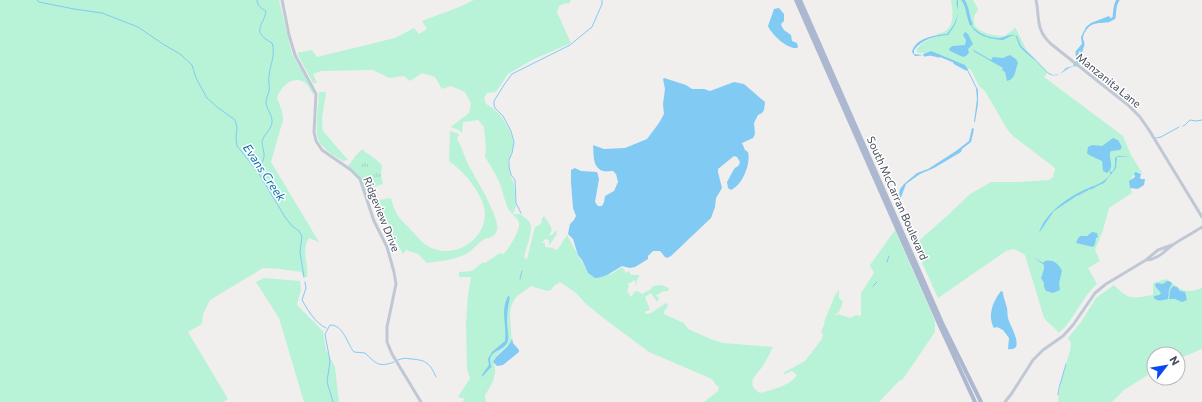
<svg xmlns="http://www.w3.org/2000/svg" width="1202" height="402" viewBox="0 0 1202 402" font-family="Commissioner,sans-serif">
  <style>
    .grass { fill: #b8f3d8 }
    .park { fill: url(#park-tufts) }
    .water { fill: #81caf4 }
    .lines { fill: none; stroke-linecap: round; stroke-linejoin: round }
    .stream { stroke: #81caf4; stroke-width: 1 }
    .canal { stroke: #81caf4; stroke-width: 3 }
    .minor { stroke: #c0c8d5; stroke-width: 3 }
    .major { stroke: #abb8d0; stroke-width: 4 }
    .labels { text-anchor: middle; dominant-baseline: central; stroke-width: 3; stroke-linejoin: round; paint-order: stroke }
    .street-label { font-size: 11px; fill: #454e5d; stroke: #fff }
    .water-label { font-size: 12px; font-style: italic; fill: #0073b5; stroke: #fff }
  </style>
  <defs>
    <pattern id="park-tufts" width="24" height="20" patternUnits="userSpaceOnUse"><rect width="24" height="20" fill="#b8f3d8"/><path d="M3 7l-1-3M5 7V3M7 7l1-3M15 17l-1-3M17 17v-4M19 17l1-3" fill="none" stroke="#a0d2bc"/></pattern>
  </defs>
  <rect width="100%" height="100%" fill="#f1eeee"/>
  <path class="grass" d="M0,0H279L292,54L313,91V95C311,91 308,84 304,82C291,75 280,88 277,98L282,111L283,120L271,162L319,242L309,238C301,250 309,264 307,277H303L301,272L280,269L263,268L210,300L203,314L202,324L188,332L228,399L223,402H0Z
    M474,0H571L569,4L566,3L559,6L557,12L571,43L532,60L508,74L496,92L487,93L484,98L486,104L494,109L501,116L510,131L514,144L508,162L510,175L514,184L516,206L513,214H520C523,216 528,220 530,223C534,230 525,250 524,258L527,259L535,227L541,224L542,218L544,216L550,225L552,230L549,235H552L556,230L557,234L549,246V240L545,239L542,243H545V247L554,248L553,250L558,249L567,235L588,273L598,278L609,274L610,275L622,267L626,273L629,271L631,275H639V277L637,280L636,287L635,280L628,284L629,286L627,292L630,294V297L632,296L634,292L638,291L642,294L651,289L653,286L661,285L669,288L668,291C663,291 660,292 658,295H655L659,298L657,302L651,293L645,297L650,310L644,312L647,314L651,313L666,303L668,304L667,308L664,311V314L684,323L688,329L713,340L723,343L773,347C770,353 767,359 764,364C757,375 744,383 760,393C772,390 791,385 797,375L792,371L785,374L783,373L805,361L822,339L823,334L821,332L825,323L824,322L835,295L839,290V298L843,302L839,312L836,314L835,316L839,314L850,318L856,315L861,316V293L874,273L870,265L895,230L935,321V332L903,379L899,381L879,402H704L718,391L719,387L716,385L712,379L649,352L602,317L585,303L576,293L560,282L554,286L551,290L547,291L531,286C526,290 517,295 514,300C506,313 513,329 511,343L498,354L493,362C499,373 491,386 485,395L486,402H462L465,399L458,397L470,378L467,369L466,323L468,295L471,277H459V272L472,271L483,262L485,263L500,253L503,254C508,251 521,229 519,222C517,218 512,214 509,210C505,203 503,192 500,184C496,174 490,165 485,157L486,149L484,127L478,120L463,122L462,133L459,130L451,127L469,113L471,104L465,92L451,86L442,89L435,77L422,73L410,81L404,76L389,78L373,70L321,71L313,74L317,83H313L297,53L312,50L317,57L395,38L414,28L419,34L427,29L422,21L459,7Z
    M951,0H973L978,9C977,12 974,15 974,18C971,32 994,36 1004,36L1013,30L1015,27L1027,51L1048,72L1044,77L1123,136L1131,155L1143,174L1138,172C1129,177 1129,185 1132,193L1109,208L1103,230L1095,250L1100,261L1088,268L1097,284C1081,298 1075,319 1059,333C1054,327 1049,324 1044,318L1025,255L1014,249L1006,251L938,298L914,245L948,215L970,194L991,182H1019L1049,180L1053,177L1055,169V168L1013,136L1007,129L985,91L979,86L971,70L935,53H918L916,50C922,42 929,39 938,36L937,34C956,30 953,15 951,0Z
    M319,92H326C325,104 320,119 323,131L348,160L343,161C335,156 326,151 320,143C313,134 319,105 319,92Z
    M450,131L459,134L457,139C462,147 464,156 468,164C474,176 501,219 497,230C495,238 488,237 483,240C478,243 474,249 469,252C457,260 441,261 427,263L418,254L406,250L403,254L386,223L378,200L391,198C394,214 401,220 412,231C417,236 422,243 428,246C454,262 491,237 484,207C479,189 463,171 449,161Z
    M264,278L300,281L301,289L297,305L323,331L326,350L335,367L339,402H304L279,318L256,282Z
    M1166,279C1173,283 1180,291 1189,291C1193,291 1198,289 1202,288V349L1178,359V354H1154V371L1124,390L1112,402H1058L1061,380L1070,351L1071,343L1068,338L1081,322L1096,298L1114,285C1129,301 1133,298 1153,295V283Z"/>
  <path class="park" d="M363,149L365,152L373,157L382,165L381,175L383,184L365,190L361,182L347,167L358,153Z"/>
  <path class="water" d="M957,0H958C958,17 959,21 948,35C935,36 922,39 914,50V54L922,55L931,51L965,65L968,70L978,90V104L975,122H974L977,99L976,88L967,70L962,66L935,55C929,53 922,56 915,56L912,52C915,38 935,35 947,34C953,27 958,19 958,10C957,6 956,4 957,0Z
    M962,0H963C969,9 966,8 968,17C971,30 984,37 997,38C1005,39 1009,32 1017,36L1021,46L1035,59L1047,72L1053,75L1060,74L1066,68L1073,66L1078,61L1082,44L1081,37L1086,27L1091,23L1109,16L1112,20C1106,24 1101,22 1094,24C1089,25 1083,33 1083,38C1083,40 1085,42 1084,44C1084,50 1080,56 1079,62C1075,66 1070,67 1066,70C1050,82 1047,72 1036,61C1031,57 1026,53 1022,49C1018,45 1018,40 1015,35L1011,36L1003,40C988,39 972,35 968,18C965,8 969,10 962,0Z
    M779,8L784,14V21L781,24C783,31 786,31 791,35L792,41L797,43L798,47L797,48C787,49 772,35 768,26L774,9Z
    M965,32L968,34L973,44L968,49L969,53L966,56L963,57L950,51L949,49L952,46L965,45L966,40L963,35Z
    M972,49L991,60L993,57L1003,58L1010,55L1016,59L1018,63C1015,70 1016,79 1007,81L1005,72L1002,70L1003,68L975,52Z
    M664,78L686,85L692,89H704L710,91L734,82L744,84L765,102L764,110L762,113L758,115L754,123L755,134L753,138L742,143L745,150L748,152C751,163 743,185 731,190L728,188L727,182L734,169L739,165L740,162L737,157L734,156L718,169V172L722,188L716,198L715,207L711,218L671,256L667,258L665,257L660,251H653L648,256V259L635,267L630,268L622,266C613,271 605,278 595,278L588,273L582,260L578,255L573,239L568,234L570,224L574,220L576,216L573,208L571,182V170L575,168L581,171L597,172L599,179L595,202L598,206H602L604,202L605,196L614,191L618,182L616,174L613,171C610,171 606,172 603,171C592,167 594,155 593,145L604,149L625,148L647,139L659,123L664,114L663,104L665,89L663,79Z
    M972,128L974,129L971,142L962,149L961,152L934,168L920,174L906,184L900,200L898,201L900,189L904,184L917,173L928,169L956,151L969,141Z
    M1113,138L1118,140L1122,147L1120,150L1111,151L1110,153C1109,161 1115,167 1107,173L1103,171L1102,161L1089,155L1087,153L1088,147L1092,145L1102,146Z
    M1118,156L1131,157H1117L1116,168L1104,183L1081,193L1054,211L1039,233C1044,215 1064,200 1080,192C1091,186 1102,185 1110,175V171L1112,172C1116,167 1115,164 1115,158Z
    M1136,172L1141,174L1140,178L1141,179H1145L1144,185C1136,190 1139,189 1130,188L1129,181L1135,177L1134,173Z
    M1092,232L1097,233L1098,237L1096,238L1095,244L1093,247L1076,243L1077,240L1080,236H1087Z
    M1033,257L1043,263L1045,261C1053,259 1059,264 1062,271L1059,283L1060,290L1053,293L1046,291L1044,287V283L1041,278L1044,269V265Z
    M1167,281H1169L1172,283L1169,290L1168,299C1163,300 1158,302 1154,298V296L1159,295L1161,293L1155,286L1156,283L1163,284Z
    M1173,286L1177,287L1180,291L1185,292L1187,300L1182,302L1175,299H1169L1170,290Z
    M1001,291L1003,292C1003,297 1005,300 1006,305C1008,309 1007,313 1008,318C1009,324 1027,352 1008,349L1009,338L1003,330L997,327L994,328C987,316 993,301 1001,291Z
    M508,296L510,297C508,305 507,314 507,322C507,328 509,335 508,341C504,353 484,349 492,368L491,367L482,377V375L489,365L488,359L492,352L505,341C507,325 500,311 508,296Z
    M512,338L513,343L519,350V352L503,365L497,366L493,362C498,352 510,348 512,338Z"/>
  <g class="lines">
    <path class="stream" d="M37,0L39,2L74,9L102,13L138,27L163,44L180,54L192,65L196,78L207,98L217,107L235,120L237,127L236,138L237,146L258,172L285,217L292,226L299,231L302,236L300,252L304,277
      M257,0C257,6 262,9 266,11C264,26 250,31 272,43C276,55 270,64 269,76C268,81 270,86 269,91C268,95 266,98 266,103C267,110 273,116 272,123C271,130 263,135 262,142C262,148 266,154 263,160C262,164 259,166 258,171
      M1183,126L1185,125L1190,120L1196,121L1202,120
      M1156,138L1161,137L1179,127
      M1091,189L1095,187
      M1078,195L1088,190
      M521,213L516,203L515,180L511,175L509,166V160L512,153L514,142L511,131L503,116L495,108L494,105V101L504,85L512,74L570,45L587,31L592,27L602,4V0
      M887,262L889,256
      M520,279L522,271
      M305,282L306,288L302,300C308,310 315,323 326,328
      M873,286L877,282
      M398,360C403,358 406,358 411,359C426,360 430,363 436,377
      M1058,395L1059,388L1066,364
      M333,402L327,382L330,361L325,334L330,325C344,325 347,344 354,352L365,353C376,363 378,368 394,362"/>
    <path class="canal" d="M963,0C969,9 967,15 971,24
      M1108,21L1114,18C1115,12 1114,5 1118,0
      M925,55L930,54L939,56
      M955,63L966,69
      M1075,65L1078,63L1077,52L1083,45"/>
    <path class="minor" d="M282,0L289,35L295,55L316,94L314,132L316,141L322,150L351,170L360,179L374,221L387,247L394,272L396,284L387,327V342L392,354L421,402
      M1036,0C1040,18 1035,29 1051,44L1128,105L1140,117L1149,130L1202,217
      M1146,260C1158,260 1165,250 1174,244C1183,238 1193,233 1202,227
      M1005,402L1012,393L1033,360L1043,350L1063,336L1073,325L1095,293L1106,284L1146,260L1158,250L1172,245"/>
    <path class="major" d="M796,0L940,326L975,402
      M800,0L943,325L981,402"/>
  </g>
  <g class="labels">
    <g class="street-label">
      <text transform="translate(1109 80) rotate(39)">Manzanita Lane</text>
      <text transform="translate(898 198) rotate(66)">South McCarran Boulevard</text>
      <text transform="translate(382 214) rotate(68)">Ridgeview Drive</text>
    </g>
    <g class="water-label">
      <text transform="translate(265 172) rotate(56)">Evans Creek</text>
    </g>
  </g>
  <g transform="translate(1166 366) rotate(59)"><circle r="19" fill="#ffffff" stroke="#b5b8be"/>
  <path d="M0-3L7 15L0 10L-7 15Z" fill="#094af0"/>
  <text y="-6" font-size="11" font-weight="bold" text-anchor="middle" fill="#454e5d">N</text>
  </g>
</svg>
